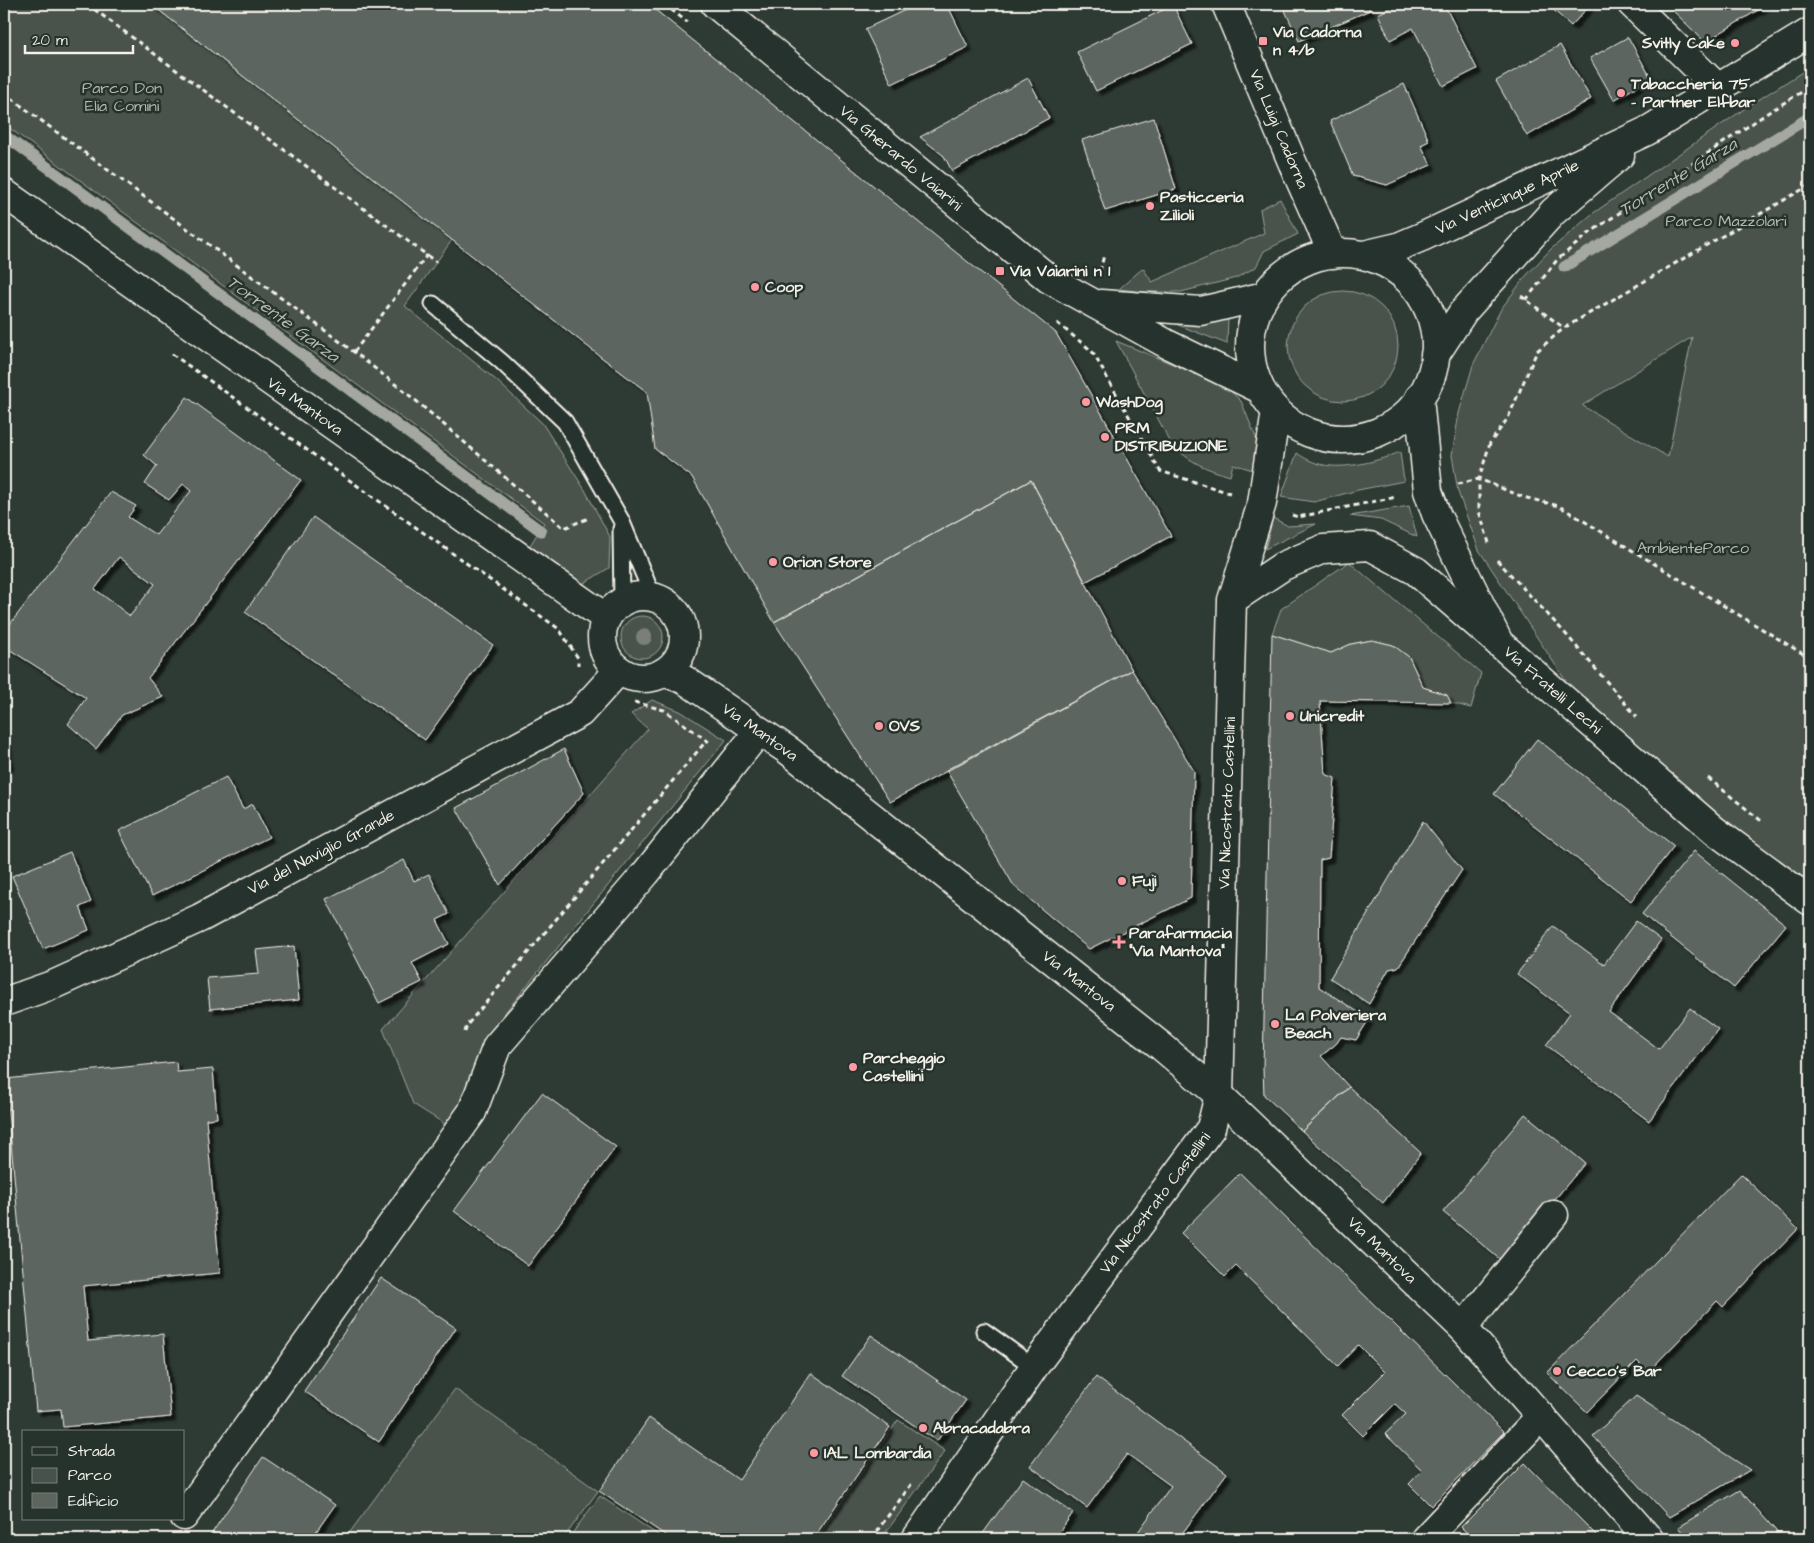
<svg xmlns="http://www.w3.org/2000/svg" width="1814" height="1543" viewBox="0 0 1814 1543" font-family="'Architects Daughter',sans-serif">
  <style>
    .green { fill: #48524c; stroke: #9ea29a; fill-rule: evenodd }
    .lines { fill: none; stroke-linecap: round; stroke-linejoin: round }
    .stream { stroke: #a4a8a0; stroke-width: 11 }
    .building { fill: #5c655e; stroke: #f4f1e8; fill-rule: evenodd; filter: url(#shadow) }
    .service-casing { stroke: #f4f1e8; stroke-width: 19 }
    .minor-casing { stroke: #f4f1e8; stroke-width: 31 }
    .tertiary-casing { stroke: #f4f1e8; stroke-width: 31 }
    .secondary-casing { stroke: #f4f1e8; stroke-width: 31 }
    .path { stroke: #f4f1e8; stroke-width: 3; stroke-dasharray: 5 4; stroke-linecap: butt }
    .service { stroke: #26332d; stroke-width: 15 }
    .minor { stroke: #26332d; stroke-width: 28 }
    .tertiary { stroke: #26332d; stroke-width: 28 }
    .secondary { stroke: #26332d; stroke-width: 28 }
    .tree { fill: #7a8079 }
    .poi-dot { fill: #ff9aa2; stroke: #26332d; stroke-width: 2 }
    .labels { text-anchor: middle; dominant-baseline: central; stroke-width: 5; stroke-linejoin: round; paint-order: stroke }
    .poi-label { font-size: 16px; font-weight: bold; fill: #f4f1e8; stroke: #26332d; text-anchor: start }
    .park-label { font-size: 16px; fill: #b8b9b1; stroke: #26332d }
    .street-label { font-size: 16px; fill: #f4f1e8; stroke: #26332d }
    .water-label { font-size: 18px; font-style: italic; fill: #b8bab2; stroke: #26332d }
  </style>
  <defs>
    <filter id="shadow"><feDropShadow dx="4.5" dy="4.5" stdDeviation="1" flood-color="#0009"/></filter>
  </defs>
  <rect width="100%" height="100%" fill="#2e3b34"/>
  <filter id="ink" filterUnits="userSpaceOnUse"><feTurbulence type="fractalNoise" baseFrequency=".02" numOctaves="2"/><feDisplacementMap in="SourceGraphic" scale="10" xChannelSelector="R" yChannelSelector="G"/><feConvolveMatrix kernelMatrix="1 2 1 2 8 2 1 2 1" color-interpolation-filters="sRGB"/></filter>
  <g filter="url(#ink)">
    <path class="green" d="M4,4H151L452,240L405,306L496,380L542,423L585,490L610,537L609,568L581,585L529,547L544,523L4,124Z
      M1810,67V883L1721,817L1568,684L1479,550L1458,492L1452,455L1459,413L1473,365L1501,309L1525,277L1550,250L1592,214L1747,107ZM1692,337L1668,457L1583,406V405Z
      M1280,199L1298,234L1264,251L1256,267L1236,278L1181,292H1146L1119,289L1143,268L1152,282L1264,233L1260,209Z
      M1288 346a55 55 0 1 1 110 0a55 55 0 1 1-110 0Z
      M1228,319L1227,344L1173,323Z
      M1116,341L1224,385L1241,401L1259,445L1256,471L1233,464L1230,476C1206,469 1191,463 1172,445Z
      M1400,452L1404,481L1358,490L1314,502L1281,497L1297,453C1301,456 1306,459 1311,461C1336,473 1376,462 1400,452Z
      M1409,506L1417,537L1381,520L1350,516Z
      M1273,518L1288,526L1316,524L1265,549Z
      M1349,562L1481,673L1471,708L1451,703L1446,695L1423,687L1409,657L1393,645L1372,640L1351,644L1331,653L1272,634L1281,609Z
      M621 637a21 21 0 1 1 42 0a21 21 0 1 1-42 0Z
      M652,700L680,711L726,740L486,1036L461,1103L448,1126L413,1104L383,1029L648,729L631,714Z
      M455,1389L598,1491L563,1539H345Z
      M898,1420L945,1451L881,1539H816Z
      M600,1496L664,1539H568Z"/>
    <g class="lines">
      <path class="stream" d="M4,135L541,531
        M1564,267L1810,117"/>
    </g>
    <path class="building" d="M151,4H648L1056,333L1171,536L1085,582L1031,480L774,622L692,477L655,449L647,392L601,357Z
      M918,4H947L968,47L892,84L865,29Z
      M1282,4H1367L1370,10L1299,41Z
      M1398,4H1444L1477,69L1443,86L1413,28L1390,40L1378,14Z
      M1547,4H1591L1571,26Z
      M1666,4H1768L1705,42Z
      M1173,5L1192,44L1096,91L1077,52Z
      M1628,37L1651,78L1614,100L1590,58Z
      M1560,45L1591,99L1527,136L1496,81Z
      M1028,78L1049,118L952,171L944,156L920,137Z
      M1404,84L1429,141L1421,145L1431,165L1387,185L1353,176L1330,121Z
      M1154,118L1176,189L1105,211L1082,140Z
      M187,397L301,480L148,678L163,697L122,715L96,749L68,724L86,698L4,646V632L111,492L136,506L128,517L156,535L191,491L183,484L169,500L145,484L157,466L144,455ZM119,557L155,584L130,616L95,589Z
      M1031,480L1132,670L890,802L774,622Z
      M313,517L493,645L425,740L245,612Z
      M1272,634L1331,653L1351,644L1372,640L1393,645L1409,657L1423,687L1447,695L1451,703L1320,701L1325,774L1335,778L1329,858L1320,860L1319,987L1369,1019L1356,1040L1341,1037L1336,1044L1321,1056L1349,1087L1302,1131L1264,1095L1263,1069Z
      M1132,670L1194,771L1191,898L1089,949L1014,886L946,770Z
      M4,718L9,766L4,767Z
      M1537,739L1674,846L1631,901L1494,794Z
      M564,749L584,793L500,885L456,808Z
      M226,777L243,809L253,804L269,837L152,896L119,831Z
      M1423,821L1462,870L1398,967L1389,969L1369,1004L1330,978Z
      M1694,851L1786,925L1734,988L1642,914Z
      M70,852L91,902L80,907L89,930L43,949L12,876Z
      M404,860L414,881L429,874L449,914L437,920L449,944L412,963L422,982L379,1003L326,899Z
      M1636,921L1661,940L1609,1012L1659,1049L1690,1008L1718,1029L1649,1121L1546,1045L1570,1013L1517,974L1553,926L1604,964Z
      M294,946L299,1000L210,1009L207,978L259,974L256,950Z
      M176,1062L177,1072L213,1069L217,1118L206,1119L220,1273L83,1286L88,1341L163,1334L171,1417L63,1427L61,1409L36,1411L5,1079Z
      M1349,1087L1421,1153L1383,1203L1302,1131Z
      M542,1093L616,1147L528,1266L454,1211Z
      M1525,1114L1585,1163L1503,1262L1443,1212Z
      M1240,1173L1504,1432L1431,1506L1409,1484L1422,1470L1385,1434L1406,1414L1395,1404L1363,1436L1342,1415L1385,1372L1358,1345L1338,1366L1236,1266L1225,1277L1181,1233Z
      M1741,1174L1798,1229L1723,1307L1717,1301L1648,1372L1637,1361L1587,1412L1547,1373Z
      M381,1278L456,1328L379,1442L304,1391Z
      M871,1335L966,1400L937,1441L842,1376Z
      M811,1373L890,1427L813,1539H671L599,1491L649,1418L739,1480Z
      M1096,1377L1227,1473L1178,1539H1133L1171,1486L1127,1454L1087,1508L1030,1466Z
      M1636,1396L1750,1470L1669,1517L1593,1436Z
      M263,1457L335,1505L311,1539H208Z
      M1525,1463L1594,1533L1600,1539H1473L1461,1527Z
      M1023,1478L1073,1513L1054,1539H979Z
      M1740,1490L1783,1539H1688L1678,1527Z"/>
    <g class="lines">
      <g class="service-casing">
        <path id="service" d="M433,304L502,362L565,422L621,520L653,597
          M621,529L622,602
          M984,1331L1034,1367"/>
      </g>
      <g class="minor-casing">
        <path id="minor" d="M1632,4L1718,88
          M4,1002L55,984L200,918L580,713L619,670
          M1463,1328L1554,1215
          M184,1516L472,1112L497,1046L646,873L759,731
          M1425,1539L1541,1416"/>
      </g>
      <g class="tertiary-casing">
        <path id="tertiary" d="M1232,600L1283,566L1323,549L1370,546L1416,571L1499,643
          M916,1539L1034,1367L1211,1128L1219,1095L1232,600L1262,503L1276,411"/>
      </g>
      <g class="secondary-casing">
        <path id="secondary" d="M715,4L1049,279L1167,344L1260,389
          M1226,4L1293,164L1333,254
          M4,193L606,618
          M1250 346a93 93 0 1 1 186 0a93 93 0 1 1-186 0Z
          M1364,255L1398,247L1424,236L1647,131L1810,32
          M1101,304L1201,311L1264,296
          M1435,355L1463,312L1553,212L1620,155
          M1419,398L1428,491L1436,514L1499,643L1714,830L1810,901
          M602 637a41 41 0 1 1 82 0a41 41 0 1 1-82 0Z
          M664,672L685,680L789,751L1161,1046L1219,1095L1463,1328L1649,1539"/>
      </g>
      <path class="path" d="M87,4L436,262
        M664,4L687,22
        M4,93L354,352L414,399L564,528L589,518
        M1100,271L1104,255
        M1521,296L1564,328
        M1526,300L1557,260L1591,232L1769,112L1810,87
        M1057,323L1092,351L1160,471L1230,493
        M354,352L427,255
        M172,354L559,629L578,658V665
        M1458,484L1479,479L1523,497L1559,506L1810,658
        M1292,515L1298,517L1396,497
        M1489,543L1479,511V479L1490,443L1508,418L1537,351L1564,328L1810,185
        M1497,560L1564,632L1637,717
        M634,702L664,710L709,742
        M1708,778L1764,823
        M465,1032L467,1025L707,740
        M871,1539L913,1482"/>
      <use href="#service" class="service"/>
      <use href="#minor" class="minor"/>
      <use href="#tertiary" class="tertiary"/>
      <use href="#secondary" class="secondary"/>
    </g>
    <circle class="tree" cx="644" cy="637" r="8"/>
  </g>
  <g class="poi-dot">
    <rect x="1258" y="36" width="10" height="10" rx="2.5"/>
    <circle cx="1735" cy="43" r="5"/>
    <circle cx="1621" cy="93" r="5"/>
    <circle cx="1150" cy="206" r="5"/>
    <rect x="995" y="266" width="10" height="10" rx="2.5"/>
    <circle cx="755" cy="287" r="5"/>
    <circle cx="1086" cy="402" r="5"/>
    <circle cx="1105" cy="437" r="5"/>
    <circle cx="773" cy="562" r="5"/>
    <circle cx="1290" cy="716" r="5"/>
    <circle cx="879" cy="726" r="5"/>
    <circle cx="1122" cy="881" r="5"/>
    <path d="M1116.5 934.5h5v5h5v5h-5v5h-5v-5h-5v-5h5z"/>
    <circle cx="1275" cy="1024" r="5"/>
    <circle cx="853" cy="1067" r="5"/>
    <circle cx="1557" cy="1371" r="5"/>
    <circle cx="923" cy="1428" r="5"/>
    <circle cx="814" cy="1453" r="5"/>
  </g>
  <g class="labels">
    <g class="poi-label">
      <text x="1273" y="32">Via Cadorna<tspan x="1273" dy="18">n 4/b</tspan></text>
      <text x="1725" y="43" text-anchor="end">Svitly Cake</text>
      <text x="1631" y="84">Tabaccheria 75<tspan x="1631" dy="18">- Partner Elfbar</tspan></text>
      <text x="1160" y="197">Pasticceria<tspan x="1160" dy="18">Zilioli</tspan></text>
      <text x="1010" y="271">Via Vaiarini n 1</text>
      <text x="765" y="287">Coop</text>
      <text x="1096" y="402">WashDog</text>
      <text x="1115" y="428">PRM<tspan x="1115" dy="18">DISTRIBUZIONE</tspan></text>
      <text x="783" y="562">Orion Store</text>
      <text x="1300" y="716">Unicredit</text>
      <text x="889" y="726">OVS</text>
      <text x="1132" y="881">Fuji</text>
      <text x="1129" y="933">Parafarmacia<tspan x="1129" dy="18">"Via Mantova"</tspan></text>
      <text x="1285" y="1015">La Polveriera<tspan x="1285" dy="18">Beach</tspan></text>
      <text x="863" y="1058">Parcheggio<tspan x="863" dy="18">Castellini</tspan></text>
      <text x="1567" y="1371">Cecco's Bar</text>
      <text x="933" y="1428">Abracadabra</text>
      <text x="824" y="1453">IAL Lombardia</text>
    </g>
    <g class="park-label">
      <text x="122" y="88">Parco Don<tspan x="122" dy="18">Elia Comini</tspan></text>
      <text x="1726" y="221">Parco Mazzolari</text>
      <text x="1693" y="548">AmbienteParco</text>
    </g>
    <g class="street-label">
      <text transform="translate(1279 129) rotate(67)">Via Luigi Cadorna</text>
      <text transform="translate(901 158) rotate(40)">Via Gherardo Vaiarini</text>
      <text transform="translate(1507 197) rotate(-25)">Via Venticinque Aprile</text>
      <text transform="translate(305 406) rotate(35)">Via Mantova</text>
      <text transform="translate(1553 690) rotate(41)">Via Fratelli Lechi</text>
      <text transform="translate(760 732) rotate(35)">Via Mantova</text>
      <text transform="translate(1227 803) rotate(-88)">Via Nicostrato Castellini</text>
      <text transform="translate(321 852) rotate(-28)">Via del Naviglio Grande</text>
      <text transform="translate(1079 981) rotate(38)">Via Mantova</text>
      <text transform="translate(1155 1203) rotate(-53)">Via Nicostrato Castellini</text>
      <text transform="translate(1382 1250) rotate(44)">Via Mantova</text>
    </g>
    <g class="water-label">
      <text transform="translate(1678 177) rotate(-31)">Torrente Garza</text>
      <text transform="translate(283 319) rotate(36)">Torrente Garza</text>
    </g>
  </g>
  <rect width="1814" height="1543" fill="none" stroke="#26332d" stroke-width="20"/>
  <rect x="10" y="10" width="1794" height="1523" fill="none" stroke="#f4f1e8" stroke-width="2" filter="url(#ink)"/>
  <rect x="22" y="1430" width="162" height="90" fill="#26332d" stroke="#787f78"/>
  <rect x="32" y="1447" width="25" height="8" fill="#26332d" stroke="#787f78"/>
  <text x="68" y="1456" font-size="15" fill="#f4f1e8">Strada</text>
  <rect x="32" y="1468" width="25" height="15" fill="#48524c" stroke="#787f78"/>
  <text x="68" y="1480" font-size="15" fill="#f4f1e8">Parco</text>
  <rect x="32" y="1493" width="25" height="15" fill="#5c655e" stroke="#787f78"/>
  <text x="68" y="1506" font-size="15" fill="#f4f1e8">Edificio</text>
  <path d="M25 45v8h108v-8" fill="none" stroke="#f4f1e8" stroke-width="2.5"/>
  <text x="32" y="45" font-size="15" fill="#f4f1e8" stroke="#26332d" stroke-width="4" paint-order="stroke">20 m</text>
</svg>
